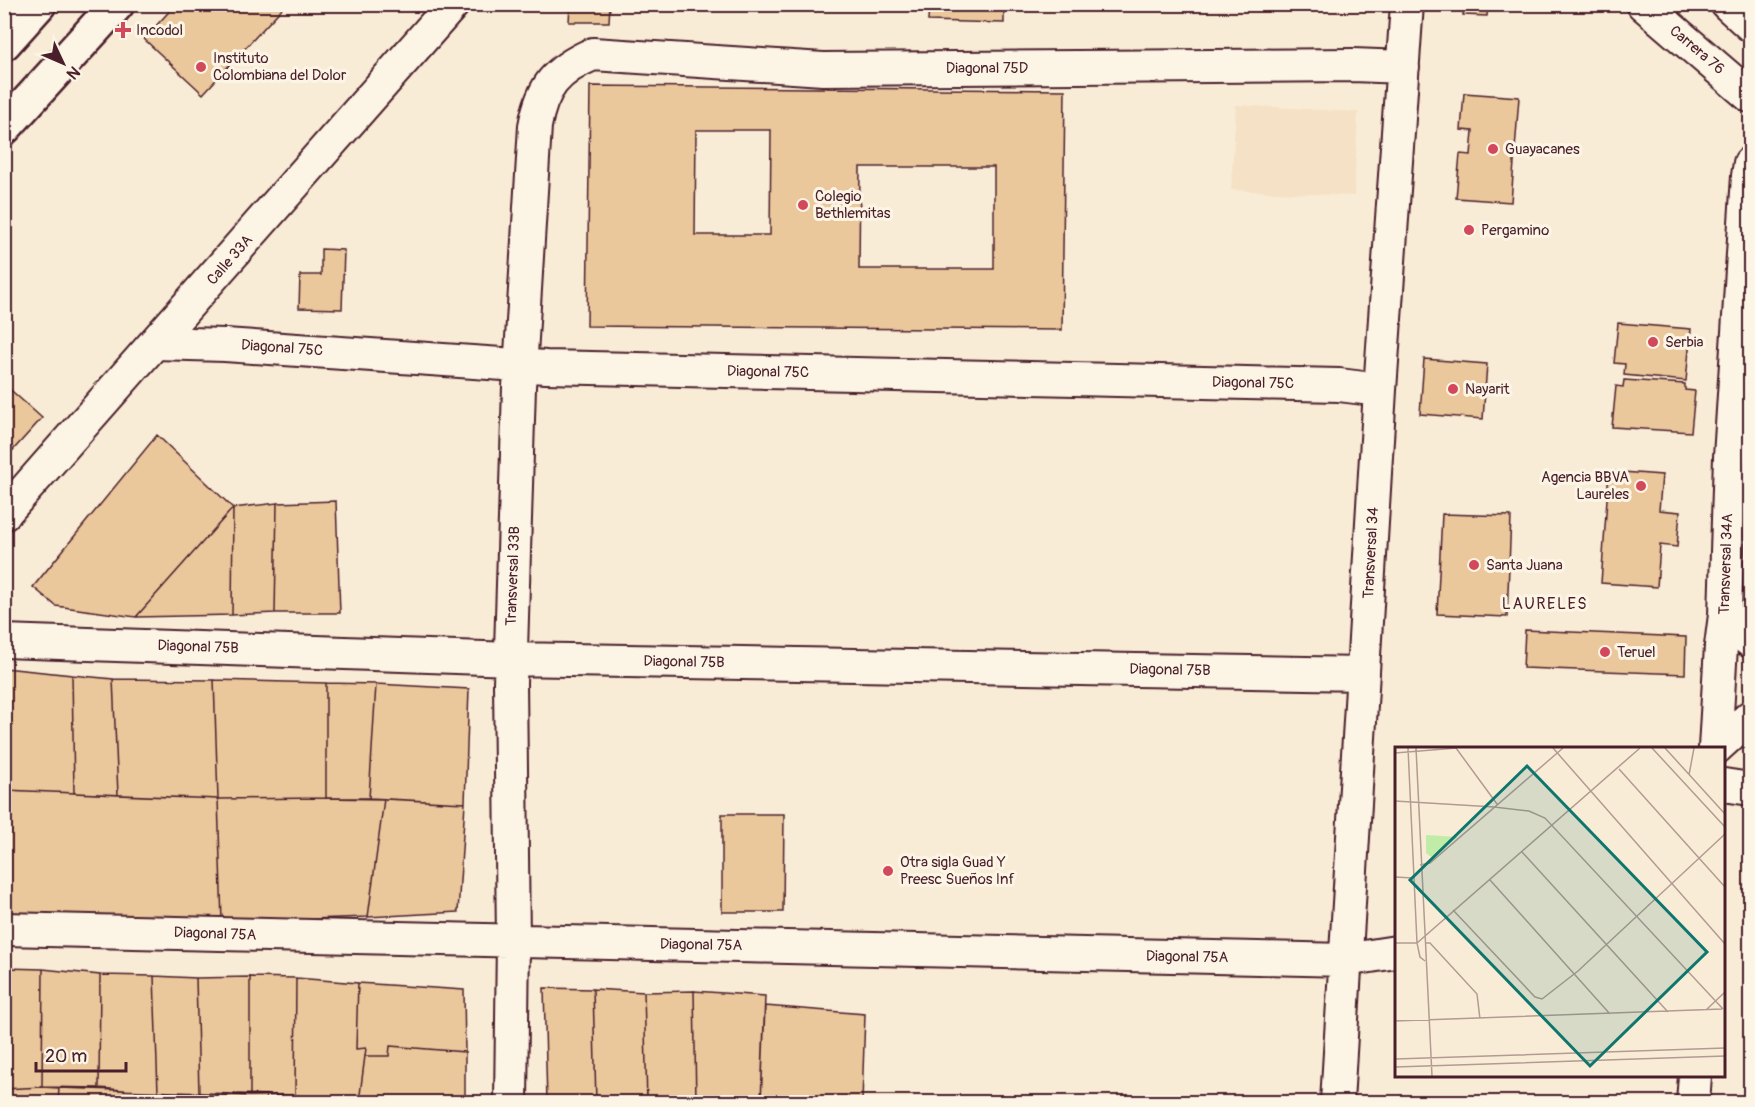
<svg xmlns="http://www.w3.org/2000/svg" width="1755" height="1107" viewBox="0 0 1755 1107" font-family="Pangolin,sans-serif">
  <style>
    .built { fill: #f5e1c5 }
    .building { fill: #ebc79c; stroke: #4a1f2b; stroke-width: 1.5; fill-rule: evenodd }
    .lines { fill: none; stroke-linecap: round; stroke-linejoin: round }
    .minor-casing { stroke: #4a1f2b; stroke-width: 36 }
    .major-casing { stroke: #4a1f2b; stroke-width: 38 }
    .minor { stroke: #fcf5e5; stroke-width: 32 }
    .major { stroke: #fcf5e5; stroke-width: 33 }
    .poi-dot { fill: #d1495b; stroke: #fcf5e5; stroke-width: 2 }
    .labels { text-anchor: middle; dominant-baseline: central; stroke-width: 6; stroke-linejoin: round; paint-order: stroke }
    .poi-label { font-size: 15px; fill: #4a1f2b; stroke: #fcf5e5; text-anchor: start }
    .street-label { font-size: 15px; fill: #4a1f2b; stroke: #fcf5e5 }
    .neighbourhood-label { font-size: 16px; letter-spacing: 1.5px; fill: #4a1f2b; stroke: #fcf5e5 }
    .inset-road { fill: none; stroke: #b39a92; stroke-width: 1.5 }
    .view { fill: #0f766e; fill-opacity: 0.15; stroke: #0f766e; stroke-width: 3 }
    .inset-edge { fill: none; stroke: #4a1f2b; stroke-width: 3 }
  </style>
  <rect width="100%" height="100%" fill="#f9ecd6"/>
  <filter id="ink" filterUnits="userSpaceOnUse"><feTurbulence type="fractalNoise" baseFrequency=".0167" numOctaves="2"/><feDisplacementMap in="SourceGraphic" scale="12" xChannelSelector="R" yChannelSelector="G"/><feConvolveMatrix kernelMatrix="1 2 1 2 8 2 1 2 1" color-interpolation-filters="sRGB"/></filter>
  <g filter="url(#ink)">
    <path class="built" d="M1236,105L1358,112L1354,196L1231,190Z"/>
    <path class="building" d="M176,4H286L203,94L144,39Z
      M570,4H610L609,22H569Z
      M929,4H1004V23L928,21Z
      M1464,4H1488L1487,16L1463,15Z
      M590,86L1065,90L1062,330L587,326ZM696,130H771L770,235H695ZM860,167H994V269H859Z
      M1464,93L1519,97L1511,202L1456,198L1460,154L1471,155L1473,131L1461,130Z
      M321,249L344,250L342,309L299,308L300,275H321Z
      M1618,323L1691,329L1686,381L1624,375L1625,364L1614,363Z
      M1424,359L1487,364L1483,419L1420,414Z
      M1624,380L1685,384V390L1695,391L1691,432L1612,427L1616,386L1623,387Z
      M4,384L42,418L4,460Z
      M157,435L233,508L136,617L56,606L33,587Z
      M1609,471L1662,475L1659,510L1680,512L1677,547L1660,545L1657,587L1601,583Z
      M336,501L340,613H275L277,503Z
      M277,503L275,613L232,615L233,508Z
      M233,508L232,615L136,617Z
      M1442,514L1511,516L1507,617L1437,614Z
      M1525,630L1686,637L1685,674L1523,668Z
      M4,668L72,675L74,793L4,790Z
      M72,675L113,679L118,795L74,793Z
      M113,679L214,680L218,799L118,795Z
      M214,680L326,683V798L218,799Z
      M326,683L376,684L369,798H326Z
      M376,684L469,689L465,803L369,798Z
      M4,790L218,799L222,922L4,913Z
      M326,798L384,799L368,917L222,922L218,799Z
      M384,799L465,803L458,912L368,917Z
      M722,814H784L783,912H722Z
      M4,968L43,969L42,1087L4,1089Z
      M43,969L100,975L99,1088L42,1087Z
      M100,975L154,976L158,1093L99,1088Z
      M154,976L196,978L199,1093H158Z
      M250,977V1096L199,1093L196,978Z
      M250,977L296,978L295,1095L250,1096Z
      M296,978L358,983L356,1049L366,1048L359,1102L295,1095Z
      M358,983L464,990L465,1052L390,1046L389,1056H365L366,1048L356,1049Z
      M544,988L593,989L596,1102H547Z
      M593,989L644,992L647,1102H596Z
      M694,991L696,1102H647L644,992Z
      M694,991L765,996L761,1102H696Z
      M765,1006L865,1014L862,1102H761Z
      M390,1046L465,1052V1102H359L365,1056H389Z
      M42,1087L59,1088L58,1102H4V1089Z
      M59,1088L266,1095L265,1102H58Z"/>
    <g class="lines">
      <g class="minor-casing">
        <path id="minor" d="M1643,4L1750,96
          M1727,4L1750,25
          M155,343L225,345L546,367L1339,385L1380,390
          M4,514L453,4
          M1725,615L1732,625L1750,641
          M4,641L512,659L1363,674
          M1715,748L1721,646L1725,615L1730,457L1748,176L1750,163
          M1716,748L1750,717
          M1724,785L1750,789
          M4,929L1345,960L1396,952
          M511,1102L513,940L510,683L519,387L535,126C542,87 556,70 593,54L823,69L1353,65L1403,67
          M1337,1102L1380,390L1407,4
          M1693,1102L1695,1076"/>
      </g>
      <g class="major-casing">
        <path id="major" d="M4,43L39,4
          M4,128L117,4"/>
      </g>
      <use href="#minor" class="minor"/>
      <use href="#major" class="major"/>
    </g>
  </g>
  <g class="poi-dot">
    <path d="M120 21h6v6h6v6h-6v6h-6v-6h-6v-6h6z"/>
    <circle cx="201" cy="67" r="6"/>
    <circle cx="1493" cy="149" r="6"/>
    <circle cx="803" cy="205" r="6"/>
    <circle cx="1469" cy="230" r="6"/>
    <circle cx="1653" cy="342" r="6"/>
    <circle cx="1453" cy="389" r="6"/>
    <circle cx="1641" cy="486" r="6"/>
    <circle cx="1474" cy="565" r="6"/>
    <circle cx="1605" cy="652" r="6"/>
    <circle cx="888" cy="871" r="6"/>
  </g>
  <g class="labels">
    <g class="poi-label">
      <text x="136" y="30">Incodol</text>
      <text x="213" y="58">Instituto<tspan x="213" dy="17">Colombiana del Dolor</tspan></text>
      <text x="1505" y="149">Guayacanes</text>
      <text x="815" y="196">Colegio<tspan x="815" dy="17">Bethlemitas</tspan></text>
      <text x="1481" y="230">Pergamino</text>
      <text x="1665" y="342">Serbia</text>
      <text x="1465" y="389">Nayarit</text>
      <text x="1629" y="477" text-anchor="end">Agencia BBVA<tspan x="1629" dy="17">Laureles</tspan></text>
      <text x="1486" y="565">Santa Juana</text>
      <text x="1617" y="652">Teruel</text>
      <text x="900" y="862">Otra sigla Guad Y<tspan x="900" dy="17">Preesc Sueños Inf</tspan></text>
    </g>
    <g class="street-label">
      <text transform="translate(1697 50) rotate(40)">Carrera 76</text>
      <text x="987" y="68">Diagonal 75D</text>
      <text transform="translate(230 260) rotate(-49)">Calle 33A</text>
      <text transform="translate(282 348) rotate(4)">Diagonal 75C</text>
      <text transform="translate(768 372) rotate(1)">Diagonal 75C</text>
      <text transform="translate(1253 383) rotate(1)">Diagonal 75C</text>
      <text transform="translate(1371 553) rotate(-87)">Transversal 34</text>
      <text transform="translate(1726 564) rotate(-88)">Transversal 34A</text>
      <text transform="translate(513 576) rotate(-88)">Transversal 33B</text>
      <text transform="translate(198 647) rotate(2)">Diagonal 75B</text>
      <text transform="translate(684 662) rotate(1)">Diagonal 75B</text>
      <text transform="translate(1170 670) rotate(1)">Diagonal 75B</text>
      <text transform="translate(215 934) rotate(2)">Diagonal 75A</text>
      <text transform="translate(701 945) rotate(1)">Diagonal 75A</text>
      <text transform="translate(1187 957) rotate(1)">Diagonal 75A</text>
    </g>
    <g class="neighbourhood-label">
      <text x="1545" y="604">LAURELES</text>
    </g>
  </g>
  <g transform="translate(1395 747)">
    <rect width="330" height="330" fill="#f9ecd6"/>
    <path d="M31,88L63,90L36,110L31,106Z" fill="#c0eca8"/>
    <path class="inset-road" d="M13,1L22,196L25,210L30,214M21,1L37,329M61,1L102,57M158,1L330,197M257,1L330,80M270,1L330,67M0,6L62,1M224,22L330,140M294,28L299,1M0,54L99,60L134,64L150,71L328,262M127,105L273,265M25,118L35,116L168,1M0,130L18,131M95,133L215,267M58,163L140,250L147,252L183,224L330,87M0,196H22L245,1M30,196H35L82,247L85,272M311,263L330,245M0,274L327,262M0,312L330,301M0,320L330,309"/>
    <path class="view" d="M132,19L312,205L195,319L15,133Z"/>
    <rect width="330" height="330" class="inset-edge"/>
  </g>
  <rect width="1755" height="1107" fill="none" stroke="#fcf5e5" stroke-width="24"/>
  <rect x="12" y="12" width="1731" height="1083" fill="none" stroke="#4a1f2b" stroke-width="2" filter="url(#ink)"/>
  <g transform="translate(63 63) rotate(134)" stroke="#fcf5e5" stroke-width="4.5" paint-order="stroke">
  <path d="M0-4.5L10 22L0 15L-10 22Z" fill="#4a1f2b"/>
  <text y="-9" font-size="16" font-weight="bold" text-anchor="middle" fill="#4a1f2b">N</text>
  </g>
  <path d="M36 1062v9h90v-9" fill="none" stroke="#4a1f2b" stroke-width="3"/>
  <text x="45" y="1062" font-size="18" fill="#4a1f2b" stroke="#fcf5e5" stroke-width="4.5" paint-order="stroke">20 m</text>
</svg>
